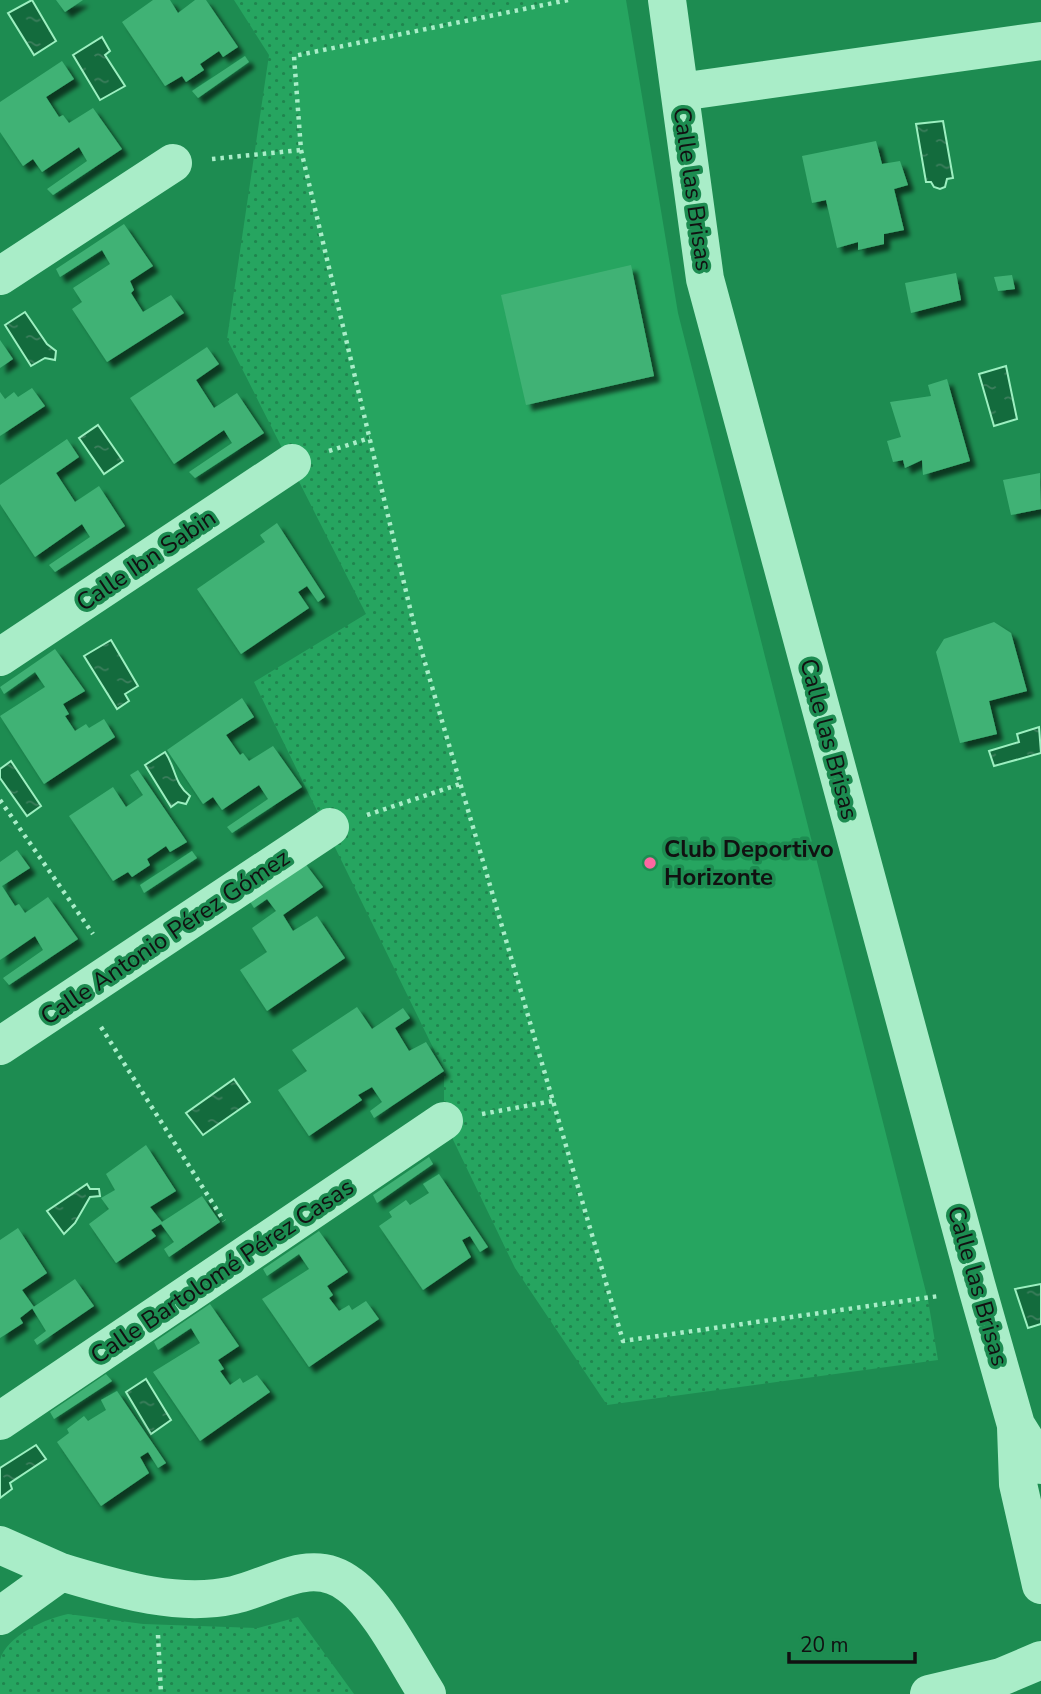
<svg xmlns="http://www.w3.org/2000/svg" width="1041" height="1694" viewBox="0 0 1041 1694" font-family="'Nunito Sans',sans-serif">
  <style>
    .park { fill: url(#park-dots) }
    .garden { fill: #26a560 }
    .water { fill: url(#water-ripples); stroke: #9cefc0; stroke-width: 2 }
    .building { fill: #41b275; filter: url(#shadow) }
    .lines { fill: none; stroke-linecap: round; stroke-linejoin: round }
    .path { stroke: #a9edc8; stroke-width: 4.5; stroke-dasharray: 3.5 5; stroke-linecap: butt }
    .minor { stroke: #a9edc8; stroke-width: 38 }
    .poi-dot { fill: #fd67a1; stroke: #1d8c51; stroke-width: 2.5 }
    .labels { text-anchor: middle; dominant-baseline: central; stroke-width: 7; stroke-linejoin: round; paint-order: stroke }
    .street-label { font-size: 24px; fill: #111; stroke: #1d8c51 }
    .poi-label { font-size: 24px; font-weight: bold; fill: #111; stroke: #1d8c51; text-anchor: start }
  </style>
  <defs>
    <pattern id="park-dots" width="8" height="8" patternUnits="userSpaceOnUse" patternTransform="scale(1.75)"><rect width="8" height="8" fill="#26a560"/><path d="M2 2h.1M6 6h.1" fill="none" stroke="#1f854e" stroke-width="1.8" stroke-linecap="round"/></pattern>
    <pattern id="water-ripples" width="26" height="14" patternUnits="userSpaceOnUse" patternTransform="scale(1.75)"><rect width="26" height="14" fill="#136b3d"/><path d="M2 4q2-2 4 0t4 0M15 11q2-2 4 0t4 0" fill="none" stroke="#3c7e5c"/></pattern>
    <filter id="shadow"><feDropShadow dx="6" dy="6" stdDeviation="2" flood-color="#0009"/></filter>
  </defs>
  <rect width="100%" height="100%" fill="#1d8c51"/>
  <path class="park" d="M234,0H568L294,57L301,150L414,625L623,1341L928,1300L938,1360L607,1405L515,1268L444,1121V1070L254,682L366,614L227,339L269,55Z
    M68,1614L143,1624L258,1628L298,1617L354,1694H0C0,1684 0,1670 0,1660C6,1636 47,1618 68,1614Z"/>
  <path class="garden" d="M568,0H626L678,313L928,1300L623,1341L414,625L301,150L294,56Z"/>
  <path class="water" d="M32,0L56,41L34,55L8,13Z
    M102,37L110,51L105,55L125,86L100,100L73,55Z
    M943,121L953,178L947,179L945,187L940,189L934,187L931,182H926L916,124Z
    M25,312L47,344L56,351L55,360L45,358L31,366L5,325Z
    M1006,366L1017,419L994,426L979,374Z
    M98,425L123,461L104,474L79,438Z
    M111,640L138,686L125,694L129,701L117,709L84,656Z
    M1039,727L1041,753L994,766L989,751L1019,742L1017,734Z
    M165,752C176,768 174,784 190,796L186,804L178,802L171,807L145,765Z
    M11,761L41,806L27,816L0,778V769Z
    M234,1079L250,1102L203,1135L186,1113Z
    M87,1184L90,1189H99L100,1196L90,1197L75,1223L64,1234L47,1211Z
    M1041,1284V1324L1028,1328L1015,1289Z
    M146,1379L171,1420L151,1434L126,1392Z
    M36,1445L46,1459L10,1483L12,1489L0,1498V1468Z"/>
  <path class="building" d="M56,0H83L65,12Z
    M153,0H170L178,13L195,0H206L238,47L223,57L219,51L200,64L204,70L186,82L182,76L165,86L122,22Z
    M245,56L249,62L198,98L192,91Z
    M62,61L74,79L46,97L59,117L63,115L69,123L93,108L122,149L53,195L47,189L87,161L79,147L42,172L33,159L23,166L0,132V102Z
    M876,141L882,164L900,161L908,185L894,189L904,230L884,234V244L858,250V242L837,248L826,200L812,203L802,156Z
    M124,224L153,266L130,281L134,290L131,293L143,312L171,295L184,313L107,362L72,309L82,302L73,288L110,264L102,250L60,277L56,269Z
    M631,265L654,376L526,405L501,295Z
    M956,273L961,300L911,313L905,283Z
    M1012,275L1015,289L998,291L994,277Z
    M0,340L13,359L0,368Z
    M207,347L219,364L196,380L214,408L237,393L264,433L195,478L189,472L232,443L224,430L174,464L130,398Z
    M947,379L970,461L923,475L922,460L905,468L903,460L893,462L887,441L901,437L890,402L931,396L928,385Z
    M32,388L45,406L0,436V392L5,399L14,392L18,397Z
    M67,439L79,457L56,473L75,502L99,486L125,526L55,572L49,565L90,537L82,524L35,557L0,504V485Z
    M1040,473L1041,509L1011,515L1003,480Z
    M277,523L325,597L318,602L307,586L298,592L309,608L241,654L197,589L265,542L260,535Z
    M994,622L1011,633L1027,691L989,701L997,734L960,743L936,652L944,639Z
    M55,649L85,691L63,704L69,714L65,716L75,731L86,724L89,728L104,719L115,737L44,784L0,716L45,687L35,672L4,694L0,687Z
    M242,698L254,717L226,735L240,755L243,753L249,761L273,746L302,787L232,833L227,827L268,799L259,785L222,810L213,797L203,804L167,750Z
    M138,770L187,842L170,852L166,846L147,859L150,865L132,877L128,872L113,881L69,816L113,787L126,807L143,795L130,775Z
    M17,850L30,868L2,886L15,906L19,904L25,913L48,897L78,939L9,985L3,978L43,950L35,936L0,960V862Z
    M192,851L197,858L144,893L140,885Z
    M304,862L323,887L283,915L293,931L317,916L345,958L267,1011L240,970L267,952L252,928L276,911L267,899L254,908L249,900Z
    M357,1007L372,1029L403,1008L410,1018L395,1028L409,1051L426,1042L444,1071L374,1118L370,1111L382,1102L372,1087L358,1095L362,1100L309,1136L278,1090L307,1071L292,1050Z
    M146,1145L176,1191L150,1207L162,1222L202,1196L220,1222L169,1257L164,1249L174,1242L161,1224L151,1230L156,1236L116,1263L89,1224L109,1209L101,1198L115,1190L106,1174Z
    M429,1157L433,1164L377,1203L373,1195Z
    M439,1174L488,1247L480,1252L470,1236L462,1240L471,1257L423,1290L379,1226L392,1217L389,1212L406,1200L410,1205L429,1193L423,1184Z
    M18,1228L47,1273L22,1290L34,1307L20,1318L23,1323L0,1338V1240Z
    M319,1231L348,1272L327,1286L333,1295L329,1298L339,1311L349,1305L352,1310L366,1301L379,1319L309,1367L262,1299L309,1269L299,1254L267,1276L263,1269Z
    M75,1279L94,1306L37,1345L34,1340L46,1331L32,1308Z
    M210,1304L239,1346L218,1360L224,1369L220,1371L230,1385L240,1378L243,1383L257,1375L270,1392L200,1441L153,1372L200,1343L191,1328L158,1350L154,1342Z
    M106,1374L112,1381L54,1419L50,1412Z
    M117,1391L166,1463L158,1468L148,1452L140,1457L149,1473L101,1506L57,1442L69,1433L67,1429L84,1416L88,1421L106,1410L101,1400Z"/>
  <g class="lines">
    <path class="path" d="M568,0L294,56L301,150L414,625L623,1341L939,1296
      M212,159L301,150
      M329,451L370,438
      M0,800L93,934
      M367,815L460,784
      M101,1027L224,1221
      M482,1114L553,1101
      M158,1635L161,1694"/>
    <path class="minor" d="M667,0L705,279L976,1284L1016,1425L1041,1465
      M680,92L1041,41
      M0,276L173,163
      M0,657L292,463
      M0,1046L330,827
      M0,1421L444,1121
      M1016,1427L1018,1484L1041,1585
      M0,1545L61,1572
      M0,1616L61,1572C115,1588 177,1608 234,1595C273,1586 312,1555 350,1585C379,1606 407,1663 427,1694
      M929,1694L1001,1677L1041,1660"/>
  </g>
  <circle class="poi-dot" cx="650" cy="863" r="7"/>
  <g class="labels">
    <g class="street-label">
      <text transform="translate(693 189) rotate(82)">Calle las Brisas</text>
      <text transform="translate(146 560) rotate(-34)">Calle Ibn Sabin</text>
      <text transform="translate(829 739) rotate(75)">Calle las Brisas</text>
      <text transform="translate(165 937) rotate(-34)">Calle Antonio Pérez Gómez</text>
      <text transform="translate(222 1271) rotate(-34)">Calle Bartolomé Pérez Casas</text>
      <text transform="translate(978 1286) rotate(74)">Calle las Brisas</text>
    </g>
    <g class="poi-label">
      <text x="664" y="849">Club Deportivo<tspan x="664" dy="28">Horizonte</tspan></text>
    </g>
  </g>
  <path d="M789 1652v10h126v-10" fill="none" stroke="#111111" stroke-width="3.5"/>
  <text x="800" y="1652" font-size="21" fill="#111111" stroke="#1d8c51" stroke-width="5" paint-order="stroke">20 m</text>
</svg>
